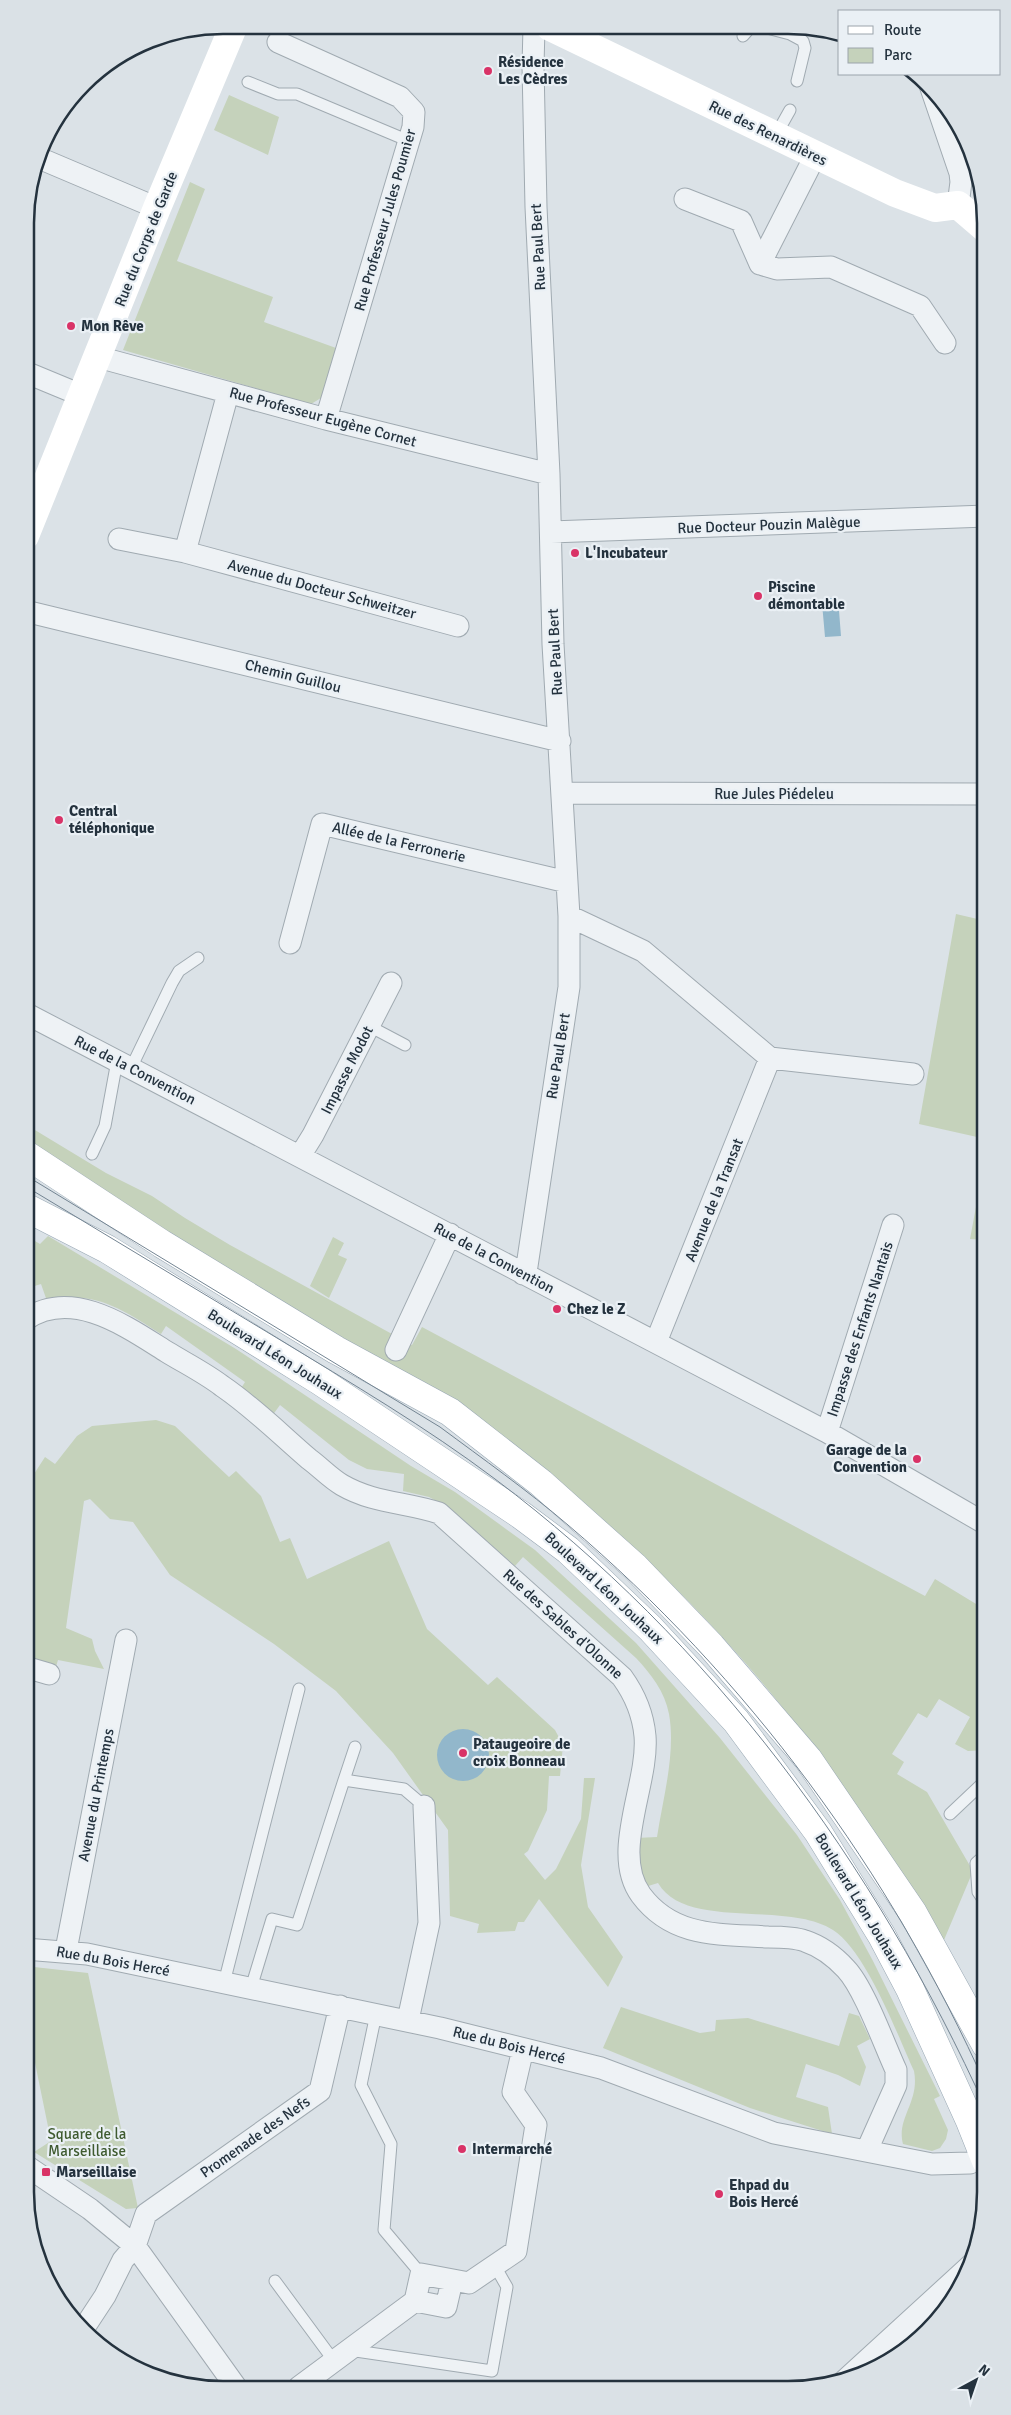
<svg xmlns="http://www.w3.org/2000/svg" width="1011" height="2415" viewBox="0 0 1011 2415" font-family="Signika,sans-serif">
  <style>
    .green { fill: #c5d2bb }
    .water { fill: #92b7cb }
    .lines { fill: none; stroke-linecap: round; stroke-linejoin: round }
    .lane-casing { stroke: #a0aab1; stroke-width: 13 }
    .street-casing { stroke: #a0aab1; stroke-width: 23 }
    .primary-casing { stroke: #99a8b4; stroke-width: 29 }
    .lane { stroke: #eef2f5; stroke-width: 11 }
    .street { stroke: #eef2f5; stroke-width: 21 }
    .secondary { stroke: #fff; stroke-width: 28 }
    .primary { stroke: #fff; stroke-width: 28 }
    .tram { stroke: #738492; stroke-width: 1 }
    .poi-dot { fill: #d93367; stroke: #eaf0f5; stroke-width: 2 }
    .labels { text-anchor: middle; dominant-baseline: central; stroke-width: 4.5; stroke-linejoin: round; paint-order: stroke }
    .poi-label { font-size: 15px; font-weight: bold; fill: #24323e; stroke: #eaf0f5; text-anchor: start }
    .street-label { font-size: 15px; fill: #24323e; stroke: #eaf0f5 }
    .park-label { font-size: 15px; fill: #3f5b30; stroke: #eaf0f5 }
    .rim { fill: none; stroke: #24323e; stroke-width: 2.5 }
  </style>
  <rect width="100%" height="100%" fill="#dbe2e7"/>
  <path class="green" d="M229,95L279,117L268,155L214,130Z
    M190,182L205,189L177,261L273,297L264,322L336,348L321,398L311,404L123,350Z
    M956,914L986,921V1139L919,1124Z
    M25,1124L106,1173L152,1196L185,1218L230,1245L412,1345L422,1327L925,1596L935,1579L986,1610V1750L968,1751L955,1744L970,1717L939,1699L927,1718L918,1713L892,1754L904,1762L897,1774L927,1792L973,1871L944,1940C890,1855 834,1769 770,1692C685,1589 574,1487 467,1409C427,1381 384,1363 342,1339C235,1277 131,1209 25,1144Z
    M986,1153V1240L970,1239Z
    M25,1235L40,1244L48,1236L236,1349L411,1466L455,1492L535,1550L636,1643L720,1738L797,1835L840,1900L873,1961L940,2096L934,2099L948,2130L946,2139L940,2148L932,2151L903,2144C896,2118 920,2102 914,2071C897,2034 866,1951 833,1930C787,1900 686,1931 658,1883L645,1887L641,1879L636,1838L657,1837C663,1798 676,1753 669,1714C665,1692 651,1674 636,1658L523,1557L515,1566L449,1508L429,1497L403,1491L404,1474L367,1469L349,1460L280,1405L272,1416L240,1390L245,1382L166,1326L161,1334C123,1310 94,1289 47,1301L41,1284L25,1289Z
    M333,1237L344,1243L338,1255L347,1259L329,1298L310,1286Z
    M156,1420L175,1426L229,1477L236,1471L261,1496L280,1542L290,1538L307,1579L389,1541L427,1629L488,1685L497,1677L555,1730L563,1745L560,1776H549L547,1810L528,1851L524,1854L545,1880L556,1869L581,1819L584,1778H595L581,1865L588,1907L623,1957L608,1987L539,1899L524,1922H518L515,1931L477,1933L479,1924L450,1916L448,1830L393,1753L336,1691L274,1644L170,1575L133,1522L110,1519L90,1499L84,1501L66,1628L92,1639L95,1651L104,1669L58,1660L55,1670L25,1661V1488L45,1457L55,1464L77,1436L92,1426Z
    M25,1966L88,1973L138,2208L126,2209L34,2152L51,2141L25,2014Z
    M621,2007L700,2033L715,2031L716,2020L748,2018L839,2046L849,2013L859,2016L870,2039L857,2046L866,2067L860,2086L838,2075L806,2064L796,2097L828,2107L832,2134L750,2108L603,2048Z"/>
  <path class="water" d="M829,598H838L841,636L825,637L822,603H829Z
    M437 1755a26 26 0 1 1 52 0a26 26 0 1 1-52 0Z"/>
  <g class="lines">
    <g class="lane-casing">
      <path id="lane" d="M767,28L790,34L803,41L805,48L797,81
        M743,36L750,28
        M248,82L278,94H297L409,141
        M776,135L790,110
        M369,1026L405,1045
        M131,1068L172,983L179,971L198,958
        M92,1154L105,1126L117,1061
        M344,1780L355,1747
        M950,1814L986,1780
        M986,1904L978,1892L976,1863L986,1854
        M224,1983L299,1689
        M251,1988L272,1919L297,1925L344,1780L404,1789L424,1806
        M376,2014L361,2085L391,2144L384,2230L421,2274
        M275,2281L334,2361
        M349,2350L492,2371L507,2287L495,2266"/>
    </g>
    <g class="street-casing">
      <path id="street" d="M278,42L400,97L414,112L413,127L326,419
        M930,85L960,173L961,182L958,205
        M39,158L157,208
        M685,199L741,221L760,264L777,269L831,267L920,306L945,343
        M760,264L815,156
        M98,357L326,419L549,474
        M25,372L83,396
        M551,532L986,516
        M119,539L185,552L458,626
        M185,552L228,393
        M25,611L560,741
        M563,793L986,794
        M569,916L643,951L770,1058L913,1074
        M290,943L322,824L567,882
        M25,1013L827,1432L986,1524
        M300,1156L313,1135L391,983
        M523,1274L527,1266L569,987V916L553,644L549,474L536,207L533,66L534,27
        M25,1320C72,1287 127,1327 167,1352C185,1363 205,1373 222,1386C253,1407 281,1435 309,1459C320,1467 330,1478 342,1485C373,1503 405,1502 439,1513L622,1677C635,1695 643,1714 645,1736C649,1784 610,1853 641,1895C673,1938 720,1934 768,1937C780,1937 794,1937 805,1941C820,1946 835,1957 846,1969C864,1988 884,2044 896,2070V2085L867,2150
        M656,1342L770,1058
        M396,1350L450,1234
        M827,1432L893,1225
        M25,1667L49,1674
        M25,1949L87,1954L440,2028L601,2068L774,2133L932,2164L970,2163L984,2157
        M66,1950L126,1640
        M408,2020L429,1923L424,1806
        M25,2165L90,2209L135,2246L236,2387
        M415,2301L446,2307L452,2281
        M82,2331L105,2296L123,2260L135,2246L146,2214L320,2091L340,2006
        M843,2382L972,2264
        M299,2387L415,2301L421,2274L469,2283L516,2251L536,2125L513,2092L523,2049"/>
    </g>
    <g class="primary-casing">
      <path id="primary" d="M25,1154L162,1244L336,1350L450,1412L541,1483L635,1567L711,1646L808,1759L913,1913L986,2045
        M25,1207L107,1249L320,1381L521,1515L568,1550L650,1628L736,1721L818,1832L882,1936L910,1989L970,2121L986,2161"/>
    </g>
    <use href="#lane" class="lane"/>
    <use href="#street" class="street"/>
    <path class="secondary" d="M550,27L895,193L935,208L958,205L986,229
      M25,536L157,208L234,25"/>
    <use href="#primary" class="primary"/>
    <path class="tram" d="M25,1175L440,1427C483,1459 527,1490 568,1525C747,1677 891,1872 986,2086
      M25,1186C109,1237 193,1287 277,1338C351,1383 426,1427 495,1479C712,1642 875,1863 986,2109"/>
  </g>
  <g class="poi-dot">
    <circle cx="488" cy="71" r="5"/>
    <circle cx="71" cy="326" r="5"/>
    <circle cx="575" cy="553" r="5"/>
    <circle cx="758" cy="596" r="5"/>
    <circle cx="59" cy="820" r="5"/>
    <circle cx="557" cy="1309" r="5"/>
    <circle cx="917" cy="1459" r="5"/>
    <circle cx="463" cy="1753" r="5"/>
    <circle cx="462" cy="2149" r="5"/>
    <rect x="41" y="2167" width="10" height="10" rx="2.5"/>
    <circle cx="719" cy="2194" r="5"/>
  </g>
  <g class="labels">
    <g class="poi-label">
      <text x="498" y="62">Résidence<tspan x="498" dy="17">Les Cèdres</tspan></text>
      <text x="81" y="326">Mon Rêve</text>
      <text x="585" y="553">L'Incubateur</text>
      <text x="768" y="587">Piscine<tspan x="768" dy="17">démontable</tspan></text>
      <text x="69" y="811">Central<tspan x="69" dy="17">téléphonique</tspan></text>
      <text x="567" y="1309">Chez le Z</text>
      <text x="907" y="1450" text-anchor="end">Garage de la<tspan x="907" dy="17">Convention</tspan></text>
      <text x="473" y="1744">Pataugeoire de<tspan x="473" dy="17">croix Bonneau</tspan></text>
      <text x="472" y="2149">Intermarché</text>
      <text x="56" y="2172">Marseillaise</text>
      <text x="729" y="2185">Ehpad du<tspan x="729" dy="17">Bois Hercé</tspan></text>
    </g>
    <g class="street-label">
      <text transform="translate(768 133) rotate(26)">Rue des Renardières</text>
      <text transform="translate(385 220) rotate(-74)">Rue Professeur Jules Poumier</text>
      <text transform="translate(146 239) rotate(-68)">Rue du Corps de Garde</text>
      <text transform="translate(538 247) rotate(-93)">Rue Paul Bert</text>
      <text transform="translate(323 417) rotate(15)">Rue Professeur Eugène Cornet</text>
      <text transform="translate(769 525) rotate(-2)">Rue Docteur Pouzin Malègue</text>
      <text transform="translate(322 589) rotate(15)">Avenue du Docteur Schweitzer</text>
      <text transform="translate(555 652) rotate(-93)">Rue Paul Bert</text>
      <text transform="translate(293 676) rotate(14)">Chemin Guillou</text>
      <text x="774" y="794">Rue Jules Piédeleu</text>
      <text transform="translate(399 842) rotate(13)">Allée de la Ferronerie</text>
      <text transform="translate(558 1056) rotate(-81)">Rue Paul Bert</text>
      <text transform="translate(135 1070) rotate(27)">Rue de la Convention</text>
      <text transform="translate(347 1070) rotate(-63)">Impasse Modot</text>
      <text transform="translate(714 1200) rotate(-68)">Avenue de la Transat</text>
      <text transform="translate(494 1258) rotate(28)">Rue de la Convention</text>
      <text transform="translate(860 1329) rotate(-72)">Impasse des Enfants Nantais</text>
      <text transform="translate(275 1354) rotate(32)">Boulevard Léon Jouhaux</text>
      <text transform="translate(604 1588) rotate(43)">Boulevard Léon Jouhaux</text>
      <text transform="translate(563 1624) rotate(42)">Rue des Sables d'Olonne</text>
      <text transform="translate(96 1795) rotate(-79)">Avenue du Printemps</text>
      <text transform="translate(859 1901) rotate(59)">Boulevard Léon Jouhaux</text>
      <text transform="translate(113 1961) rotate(10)">Rue du Bois Hercé</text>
      <text transform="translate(509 2045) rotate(14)">Rue du Bois Hercé</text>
      <text transform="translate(255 2137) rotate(-35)">Promenade des Nefs</text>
    </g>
    <g class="park-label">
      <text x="87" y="2134">Square de la<tspan x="87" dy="17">Marseillaise</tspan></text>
    </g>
  </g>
  <path d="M0 0H1011V2415H0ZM223 34H788A189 189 0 0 1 977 223V2192A189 189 0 0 1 788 2381H223A189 189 0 0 1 34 2192V223A189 189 0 0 1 223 34Z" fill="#dae1e6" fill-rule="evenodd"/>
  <path class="rim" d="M223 34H788A189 189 0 0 1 977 223V2192A189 189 0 0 1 788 2381H223A189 189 0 0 1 34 2192V223A189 189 0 0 1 223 34Z"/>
  <rect x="838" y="10" width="162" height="65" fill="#eaf0f5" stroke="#9ba4ac"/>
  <rect x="848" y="26" width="25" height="8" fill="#ffffff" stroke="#9ba4ac"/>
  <text x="884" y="35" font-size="15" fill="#24323e">Route</text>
  <rect x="848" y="48" width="25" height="15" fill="#c5d2bb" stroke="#9ba4ac"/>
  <text x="884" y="60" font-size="15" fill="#24323e">Parc</text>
  <g transform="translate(976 2380) rotate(40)" stroke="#eaf0f5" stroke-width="4" paint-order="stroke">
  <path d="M0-4L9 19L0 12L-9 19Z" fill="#24323e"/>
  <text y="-8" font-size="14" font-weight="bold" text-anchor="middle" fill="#24323e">N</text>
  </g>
</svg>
